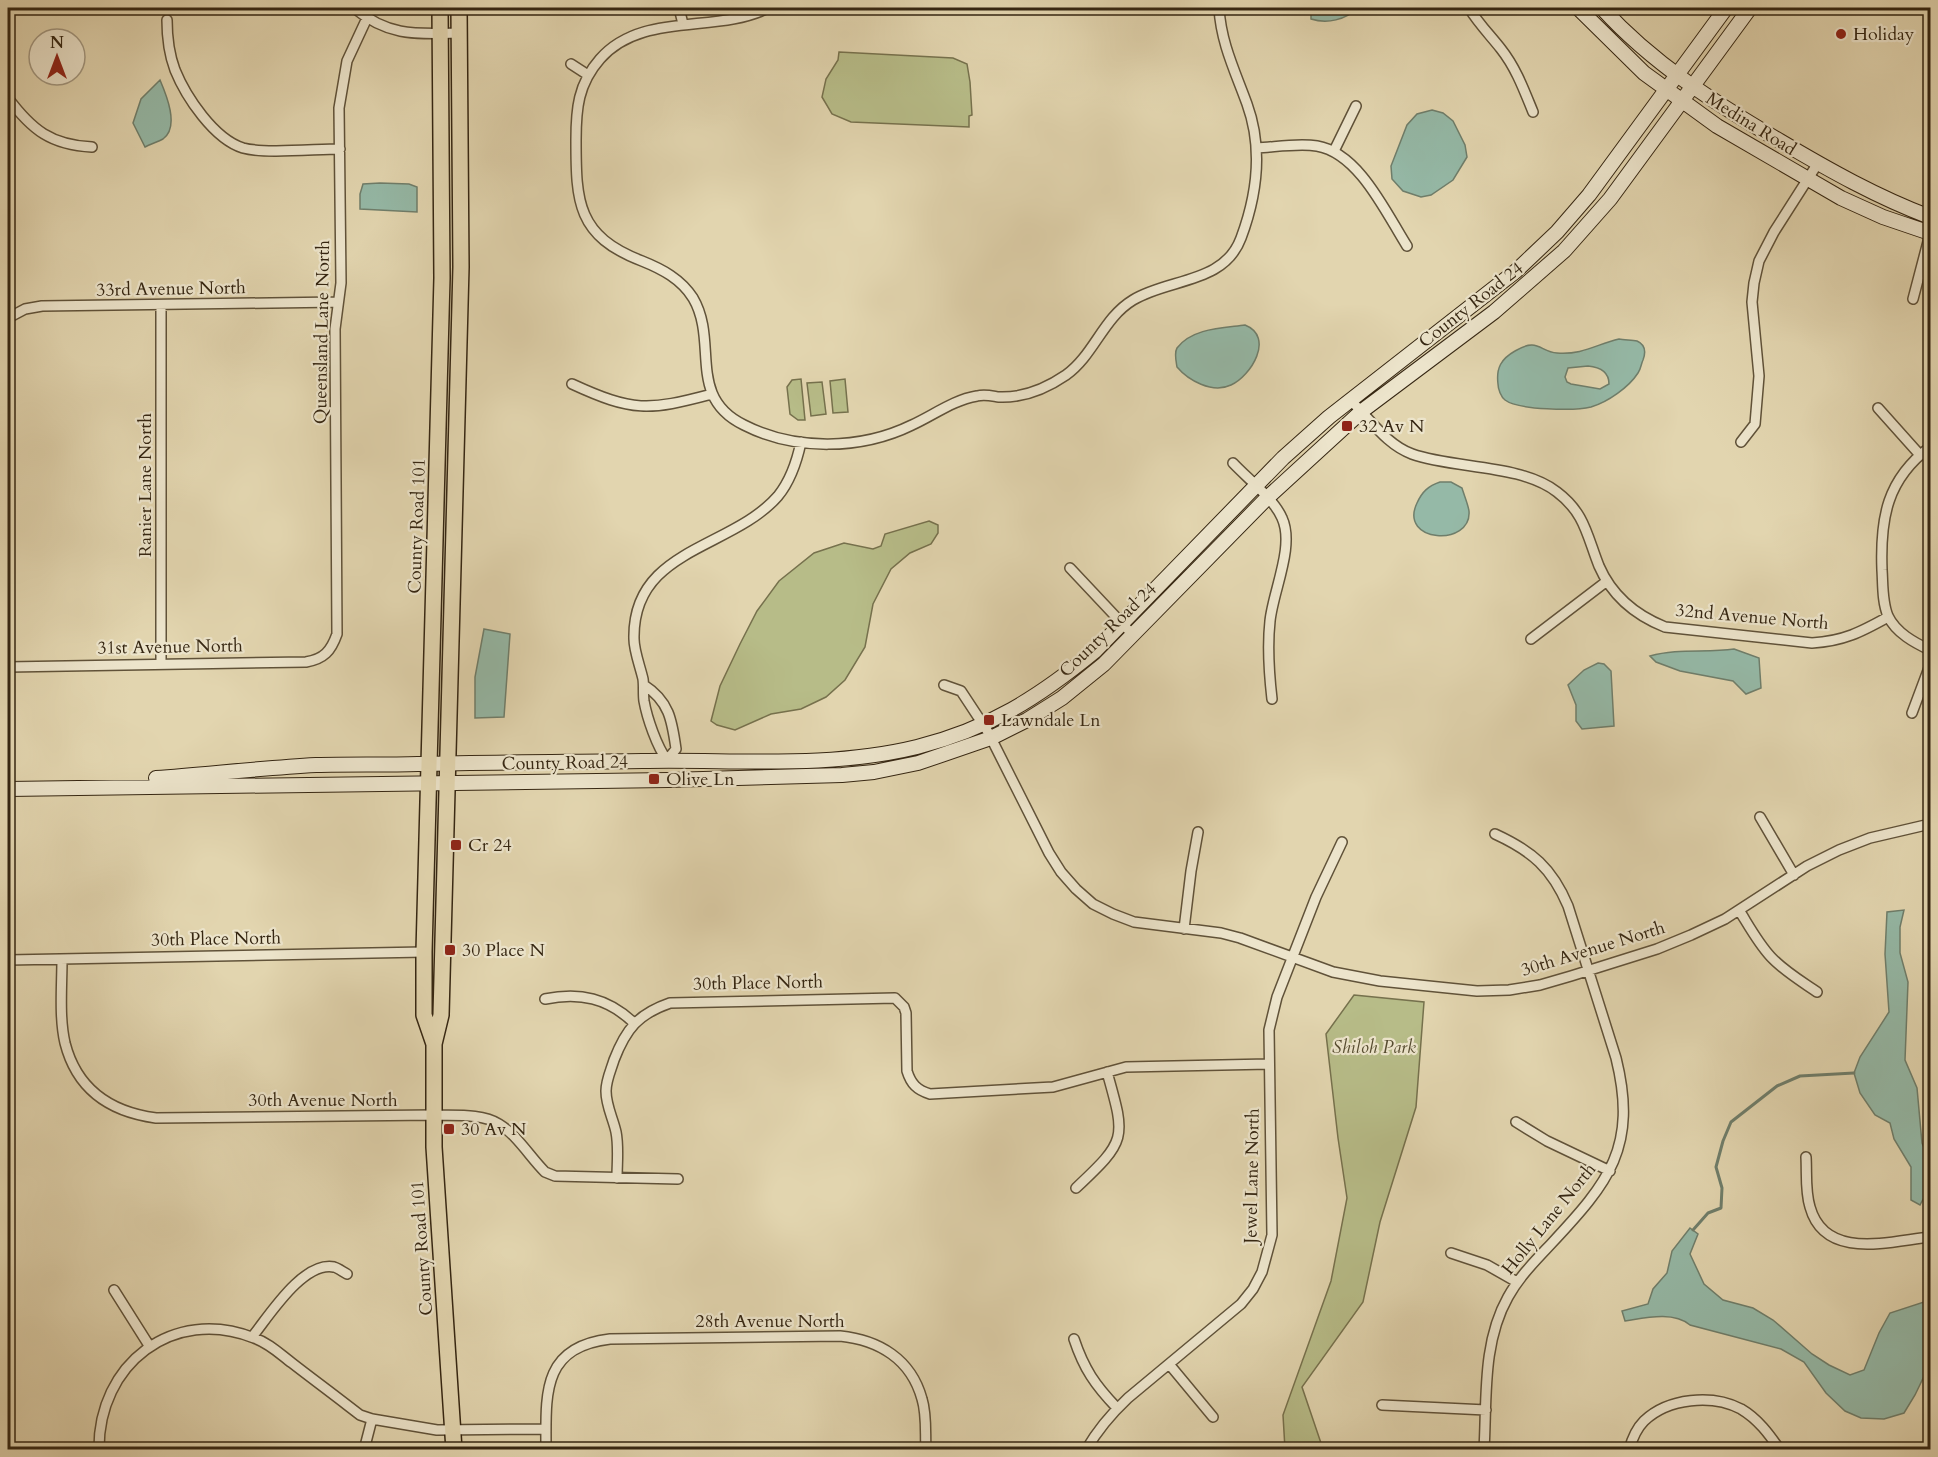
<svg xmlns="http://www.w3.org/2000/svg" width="1938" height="1457" viewBox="0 0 1938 1457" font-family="Cardo,serif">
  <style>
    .green { fill: #b7bc88; stroke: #76714d; stroke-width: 1.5 }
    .water { fill: #95b9a7; stroke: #6f7e6b; stroke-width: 1.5; fill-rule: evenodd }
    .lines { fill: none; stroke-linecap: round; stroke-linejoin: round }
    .stream { stroke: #6f7e6b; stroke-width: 3 }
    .street-casing { stroke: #605239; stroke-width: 12 }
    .secondary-casing { stroke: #352612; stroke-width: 16 }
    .primary-casing { stroke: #352612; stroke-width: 18 }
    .street { stroke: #ece4cb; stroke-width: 9 }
    .secondary { stroke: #ece4cb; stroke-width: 14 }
    .primary { stroke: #e2d5af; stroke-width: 15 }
    .poi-dot { fill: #8f2418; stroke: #ece4cb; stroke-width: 2 }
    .labels { text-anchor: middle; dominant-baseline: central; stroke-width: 4.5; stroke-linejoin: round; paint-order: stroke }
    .poi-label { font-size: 18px; fill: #352612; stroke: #ece4cb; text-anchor: start }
    .street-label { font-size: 18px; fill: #352612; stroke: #ece4cb }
    .park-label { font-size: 18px; font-style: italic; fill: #564c30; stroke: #ece4cb }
  </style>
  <rect width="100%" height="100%" fill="#e2d5af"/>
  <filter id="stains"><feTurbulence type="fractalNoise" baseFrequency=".00333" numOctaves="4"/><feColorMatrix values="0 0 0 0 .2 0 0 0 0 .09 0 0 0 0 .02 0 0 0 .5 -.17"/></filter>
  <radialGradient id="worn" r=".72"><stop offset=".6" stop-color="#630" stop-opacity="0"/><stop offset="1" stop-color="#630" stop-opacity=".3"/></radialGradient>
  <path class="green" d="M839,52L953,58L967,64L970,82L972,115L969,116V127L851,122L832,114L822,97L826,79L838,60Z
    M801,379L805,420H798L790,414L787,387L792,380Z
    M845,379L848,412L833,413L830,381Z
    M822,382L826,414L811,416L807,383Z
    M929,521L938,525V533L931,544L910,553L891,569L873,604L865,647L845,680L826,697L801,709L771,714L735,730L717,725L711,721L720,686L740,644L757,611L779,581L814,553L844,543L873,549L881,546L885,534Z
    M1354,995L1424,1002L1416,1107L1380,1222L1363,1302L1302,1387L1323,1449H1285L1283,1415L1331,1281L1347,1198L1338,1138L1326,1034Z"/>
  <path class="water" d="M1311,8H1357C1346,20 1327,24 1311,19Z
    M160,80C166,94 180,127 163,139C158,142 150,144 145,147L133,123L141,99Z
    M1432,110L1443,113L1453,121L1465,145L1467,157L1453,180L1431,195L1421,197L1403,191L1392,179L1391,166L1407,125L1417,114Z
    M380,183L409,184L417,187V212L360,209V194L363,184Z
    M1245,325C1275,337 1251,376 1231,385C1212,394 1188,380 1177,367C1176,361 1174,353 1177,348C1192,328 1223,328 1245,325Z
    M1619,339C1624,340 1632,340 1637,341C1646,345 1646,352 1643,360C1641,364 1641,369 1638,373C1629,387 1608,402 1591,407C1575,411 1518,410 1505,400C1501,397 1498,389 1498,384C1496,368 1501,359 1515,351C1538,337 1540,352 1557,353C1583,355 1597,344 1619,339ZM1588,366C1599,367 1609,371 1609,384L1600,389L1571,384L1567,382L1565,377L1568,368Z
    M1440,482H1451L1462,488C1464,495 1468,504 1469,511C1472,547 1398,543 1417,503C1422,492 1428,486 1440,482Z
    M484,629L510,634L504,717L475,718V677Z
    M1734,649L1759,658L1761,688L1746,694L1733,681L1680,671L1656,662L1650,656C1678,648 1706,653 1734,649Z
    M1598,663L1604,664L1611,671L1614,726L1582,729L1576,721V705L1568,685L1584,670Z
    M1904,910L1900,927V953L1908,982L1905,1060L1917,1088L1922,1143L1930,1162V1186L1920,1205L1911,1200V1167L1894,1139L1890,1123L1875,1115L1860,1093L1854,1073L1860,1057L1889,1012L1885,954L1887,912Z
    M1690,1228L1698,1234L1690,1254L1704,1284L1723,1300L1753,1308L1773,1320L1812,1354L1829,1365L1850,1375L1864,1370L1879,1333L1890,1313L1930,1300L1927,1370L1915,1395L1904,1413L1884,1419L1861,1418L1845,1411L1826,1393L1804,1362L1781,1349L1690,1325C1673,1311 1645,1318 1625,1321L1622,1311L1648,1304L1653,1289L1667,1273L1672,1251Z"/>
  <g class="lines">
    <path class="stream" d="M1693,1230L1708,1213L1721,1208L1722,1188L1716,1167L1723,1141L1731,1122L1777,1086L1800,1076L1854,1073"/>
    <g class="street-casing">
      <path id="street" d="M354,8C389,37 417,34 459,33
        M679,8L683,24
        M768,8C716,34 642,11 600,59C578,84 576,109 576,140C576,202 577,236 642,261C662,269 681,279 693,298C719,342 686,397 744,425C795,451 861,450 912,425C934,415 953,400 977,396C985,394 992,396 999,397C1023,398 1047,388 1066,375C1094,355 1103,318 1133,300C1169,278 1224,284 1241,238C1257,195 1263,148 1247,104C1235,71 1221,43 1219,8
        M1469,8C1478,23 1490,35 1501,49C1516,68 1524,90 1533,112
        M167,20C167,37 169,54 175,70C186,97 214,139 243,148C265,154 315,149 340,149
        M571,64L588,75
        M8,98C32,130 51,145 92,147
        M1257,148C1276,147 1298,143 1317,146C1359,153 1386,213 1407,246
        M1334,151L1356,106
        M1913,299L1930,234
        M161,306V664
        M8,318L25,309L42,306L338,302
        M572,384C633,412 648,411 712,394
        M1350,400C1370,418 1385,444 1412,454C1454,469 1521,464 1557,492C1585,513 1587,536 1599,566C1612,596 1635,615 1665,627L1812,643C1844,641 1861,632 1888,617
        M1878,408L1920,455
        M1741,442L1755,424L1759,376L1752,302L1754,283L1759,261L1774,232L1818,163
        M1930,447C1887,479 1880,518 1882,570C1883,584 1882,602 1888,616C1896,633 1915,643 1930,650
        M1233,463C1248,479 1274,499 1282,518C1295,546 1273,591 1270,621C1267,648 1269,673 1272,699
        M1070,568L1133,635
        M1531,639L1607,581
        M8,667L306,662C324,659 331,651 337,634L335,329L341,283L339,108L347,61L367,18
        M644,685C669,701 672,720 676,749L667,760
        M944,685L961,691L988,732L1049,853L1061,872L1076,889L1093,904L1113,914L1134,922L1221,933L1240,938L1333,972L1380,981L1477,991L1509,990L1540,985L1571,976L1657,949L1691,935L1725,919L1807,866L1839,850L1870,838L1930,824
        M1912,713L1930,665
        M667,760C657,747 647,718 644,701C643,694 644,686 643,679C640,666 634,651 634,639C632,548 731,550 778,496C791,480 797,461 801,442
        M1760,817L1794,875
        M1739,910C1749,926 1758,943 1771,957C1784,971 1801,981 1817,992
        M1184,929L1191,871L1198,832
        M62,959C62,986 59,1017 65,1043C77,1090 111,1112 156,1118L433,1115C454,1116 481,1113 499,1124C517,1135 530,1157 545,1172L555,1176L678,1179
        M8,960L424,952
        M545,999C580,992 608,998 634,1023
        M1516,1122L1547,1141L1610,1171
        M1806,1157C1807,1173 1805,1191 1810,1207C1825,1261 1890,1241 1930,1237
        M617,1178C617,1163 619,1147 616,1132C613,1118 606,1106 606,1091C606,1080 611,1070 614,1060C626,1029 638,1014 670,1003L895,998L904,1007L906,1013L907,1071C911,1084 917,1090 930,1094L1053,1087L1126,1067L1269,1064
        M1076,1188C1127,1140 1126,1139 1107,1072
        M1451,1253L1487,1265L1517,1282
        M114,1290L150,1347
        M252,1337C269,1316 303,1261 334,1267C338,1268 343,1272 347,1274
        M1074,1339C1084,1369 1095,1385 1117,1408
        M1169,1364L1213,1417
        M1382,1405L1486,1410
        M99,1450C98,1364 173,1306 254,1338C269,1343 280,1354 292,1363C310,1377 329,1391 347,1405L360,1415L372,1419L437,1430L546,1429
        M364,1450L372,1419
        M546,1450C546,1395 541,1347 610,1339L840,1336C879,1340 911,1359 922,1399C927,1415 925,1433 926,1450
        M1086,1450C1098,1429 1111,1414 1128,1398L1241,1304L1253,1289L1262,1272L1272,1235L1269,1030L1277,997L1316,897L1342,842
        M1484,1450C1487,1399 1482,1343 1508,1297C1519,1277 1535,1261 1551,1244C1609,1182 1638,1147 1616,1058L1568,906C1552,868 1532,851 1495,834
        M1629,1450C1632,1439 1636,1429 1644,1421C1668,1398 1712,1394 1741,1409C1758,1419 1769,1434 1780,1450"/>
    </g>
    <g class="secondary-casing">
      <path id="secondary" d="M1578,8L1644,73L1717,126L1841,198L1883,217L1930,233
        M1602,8C1653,64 1715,103 1780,141C1829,170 1877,197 1930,217
        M156,778C209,774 263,768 316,765C350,764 384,765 418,764C493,762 567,762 642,761C734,759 827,769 917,747C989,729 1039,697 1095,651L1283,458L1329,417L1516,271L1557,232L1589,195L1726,8
        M8,789L668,780L842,775L874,772L918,763L991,738L1027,720L1062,698L1104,664L1267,498L1362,411L1494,312L1564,251L1610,199L1750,8"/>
    </g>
    <g class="primary-casing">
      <path id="primary" d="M434,1044L424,1015V952L442,278L440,8
        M454,1450L434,1147V1044L441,1015L461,267L459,8"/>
    </g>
    <use href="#street" class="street"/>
    <use href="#secondary" class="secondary"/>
    <use href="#primary" class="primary"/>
  </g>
  <g class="poi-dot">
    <circle cx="1841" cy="34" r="6"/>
    <rect x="1341" y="420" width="12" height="12" rx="3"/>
    <rect x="983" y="714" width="12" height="12" rx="3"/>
    <rect x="648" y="773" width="12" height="12" rx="3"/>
    <rect x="450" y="839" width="12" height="12" rx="3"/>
    <rect x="444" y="944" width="12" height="12" rx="3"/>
    <rect x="443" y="1123" width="12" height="12" rx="3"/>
  </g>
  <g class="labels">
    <g class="poi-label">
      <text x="1853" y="34">Holiday</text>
      <text x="1359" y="426">32 Av N</text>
      <text x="1001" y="720">Lawndale Ln</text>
      <text x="666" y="779">Olive Ln</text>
      <text x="468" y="845">Cr 24</text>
      <text x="462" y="950">30 Place N</text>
      <text x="461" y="1129">30 Av N</text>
    </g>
    <g class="street-label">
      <text transform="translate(1751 124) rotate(32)">Medina Road</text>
      <text transform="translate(171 289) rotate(-1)">33rd Avenue North</text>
      <text transform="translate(1471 305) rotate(-38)">County Road 24</text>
      <text transform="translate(322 332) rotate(-89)">Queensland Lane North</text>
      <text transform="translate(145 485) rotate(-90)">Ranier Lane North</text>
      <text transform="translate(417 526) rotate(-88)">County Road 101</text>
      <text transform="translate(1752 617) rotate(5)">32nd Avenue North</text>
      <text transform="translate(1108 630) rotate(-44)">County Road 24</text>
      <text transform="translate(170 647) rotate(-1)">31st Avenue North</text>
      <text transform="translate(565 763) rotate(-1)">County Road 24</text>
      <text transform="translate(216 939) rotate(-1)">30th Place North</text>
      <text transform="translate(1593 949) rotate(-17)">30th Avenue North</text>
      <text transform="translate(758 983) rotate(-1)">30th Place North</text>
      <text x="323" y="1100">30th Avenue North</text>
      <text transform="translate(1252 1176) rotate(-89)">Jewel Lane North</text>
      <text transform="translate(1549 1219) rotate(-51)">Holly Lane North</text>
      <text transform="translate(422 1248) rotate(-94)">County Road 101</text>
      <text x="770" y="1321">28th Avenue North</text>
    </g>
    <g class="park-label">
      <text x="1374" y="1047">Shiloh Park</text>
    </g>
  </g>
  <rect width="1938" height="1457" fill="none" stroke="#e2d5af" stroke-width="30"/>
  <rect x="9" y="9" width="1920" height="1439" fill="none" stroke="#352612" stroke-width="3"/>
  <rect x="15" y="15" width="1908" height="1427" fill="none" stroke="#352612" stroke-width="1.5"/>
  <g transform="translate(57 57)"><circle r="28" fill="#ece4cb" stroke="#a39881" stroke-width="1.5"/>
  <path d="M0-4.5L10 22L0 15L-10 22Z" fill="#8f2418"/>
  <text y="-9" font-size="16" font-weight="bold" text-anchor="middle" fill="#352612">N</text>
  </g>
  <rect width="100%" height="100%" filter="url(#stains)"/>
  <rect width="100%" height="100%" fill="url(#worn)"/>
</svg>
